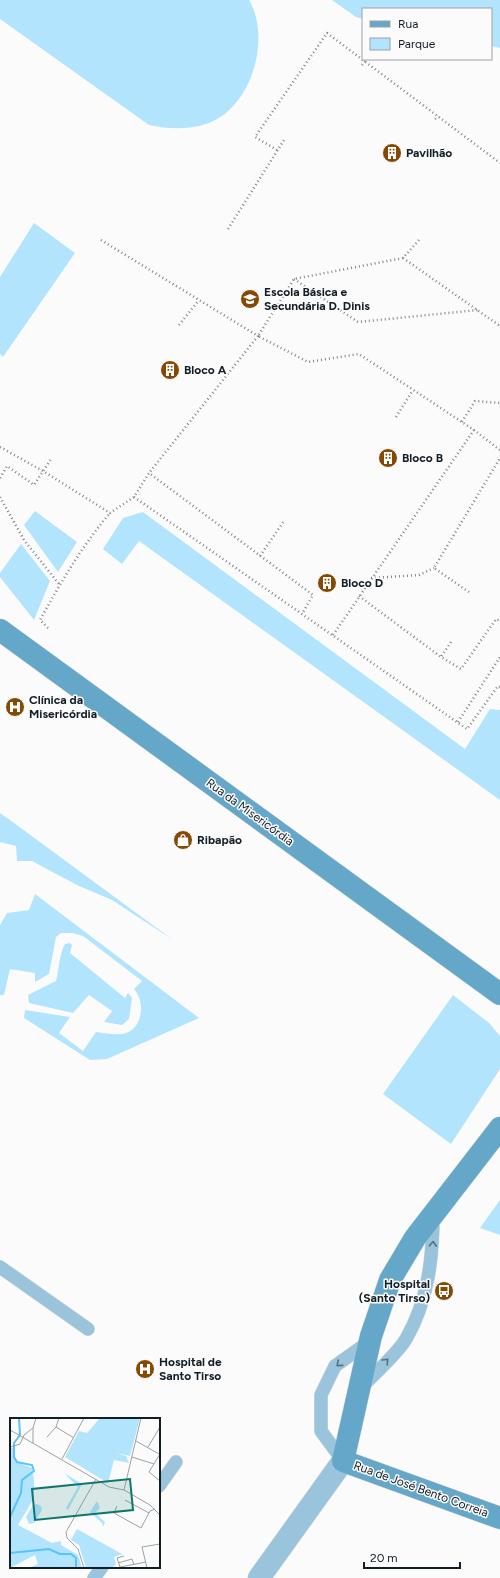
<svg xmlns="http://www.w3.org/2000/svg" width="500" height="1578" viewBox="0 0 500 1578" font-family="Figtree,sans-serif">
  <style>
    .green { fill: #b2e4fe }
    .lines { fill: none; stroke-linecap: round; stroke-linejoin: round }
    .lane-casing { stroke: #d6d8d9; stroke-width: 14 }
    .street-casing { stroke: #d6d8d9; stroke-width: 23 }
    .secondary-casing { stroke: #d6d8d9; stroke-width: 23 }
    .path { stroke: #7f868a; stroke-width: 2.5; stroke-dasharray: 1 3; stroke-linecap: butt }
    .lane { stroke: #99c4db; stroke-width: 13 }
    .street { stroke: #99c4db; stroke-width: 22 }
    .secondary { stroke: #64a7c9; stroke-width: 22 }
    .oneway { stroke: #557180 }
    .labels { text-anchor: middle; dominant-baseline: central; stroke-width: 3; stroke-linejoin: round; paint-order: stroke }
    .poi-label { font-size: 12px; font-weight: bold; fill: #111e25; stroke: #fbfbfb; text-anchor: start }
    .street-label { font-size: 12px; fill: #111e25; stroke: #fbfbfb }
    .inset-river { fill: none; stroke: #57c5f9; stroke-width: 2 }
    .inset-road { fill: none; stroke: #9da3a5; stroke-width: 1 }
    .view { fill: #0f766e; fill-opacity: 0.15; stroke: #0f766e; stroke-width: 2 }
    .inset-edge { fill: none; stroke: #111e25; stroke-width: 2 }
  </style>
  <rect width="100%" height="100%" fill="#fbfbfb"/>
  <path class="green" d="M0,0H249C272,39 251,110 206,124C187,130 168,129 149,125L0,19Z
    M332,0H500V48L491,46V9H363V19L356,17Z
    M34,223L75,253L3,357L0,354V277Z
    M35,511L77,542L58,572L24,525Z
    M143,512L465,749L490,709L500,710V800L139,541L122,564L103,549L123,518Z
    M21,544L50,581L34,620L0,577V573Z
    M0,813L10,820L173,940L112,900L79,886L32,861H17L16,846L0,842Z
    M35,894L199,1018L107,1059L90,1060L24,1018L25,1010L70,1017L59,1033L83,1051L96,1032C104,1033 114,1035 122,1034C143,1031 146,1002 134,989L142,981L83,936L73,933H61L56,937L49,974L35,982V973L10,969L4,995H0V925L7,913L29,910Z
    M70,943L72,945L70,953L125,998L128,993L132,998L129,1019L122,1025L104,1022L112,1011L89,995L73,1013L29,1003L28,995L56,981C59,969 59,955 65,944Z
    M453,995L489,1023L500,1036V1069L451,1144L383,1094Z
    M500,1200V1235L480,1228Z"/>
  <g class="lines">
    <g class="lane-casing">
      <path id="lane" d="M0,1267L88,1329
        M362,1387C373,1375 398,1353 406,1339C428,1301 433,1258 433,1214
        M343,1461L321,1431V1395L335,1366L370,1341
        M159,1486L176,1462
        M94,1578L102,1567"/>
    </g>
    <g class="street-casing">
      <path id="street" d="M259,1578L343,1461"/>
    </g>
    <g class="secondary-casing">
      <path id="secondary" d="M0,630L500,994
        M500,1128L415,1238L390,1280L371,1336L343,1461L500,1518"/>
    </g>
    <path class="path" d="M362,65L365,61
      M435,119L438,116
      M277,150L255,137L327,33L500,163
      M228,229L284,140
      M101,240L258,336L149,473
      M419,240L403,258L294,279L258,336L308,362L359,354L474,430L500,450
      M403,258L500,326
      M294,279L358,322L478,310
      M179,325L199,300
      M396,417L413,390
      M462,422L475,401L500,403
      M0,447L43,471L110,513L134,497L149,473L313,595L302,614
      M0,478L7,466L34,485L51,459
      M0,497L24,540L59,584
      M134,497L467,729L498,686L500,687
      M260,556L284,521
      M371,578L419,575L434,568
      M469,592L434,568L500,458
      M359,596L441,657
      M48,628L40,620C61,582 82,546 110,513
      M333,635L474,430
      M451,642L441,657L461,669L496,619L500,621
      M458,722L500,657"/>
    <use href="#lane" class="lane"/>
    <use href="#street" class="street"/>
    <use href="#secondary" class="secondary"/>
  </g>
  <defs><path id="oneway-chevron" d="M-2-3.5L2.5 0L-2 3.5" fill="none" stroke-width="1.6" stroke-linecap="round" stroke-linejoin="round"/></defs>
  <g class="oneway">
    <use href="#oneway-chevron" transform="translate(433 1244) rotate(-87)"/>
    <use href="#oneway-chevron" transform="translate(386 1361) rotate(-47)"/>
    <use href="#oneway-chevron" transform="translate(339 1364) rotate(139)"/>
  </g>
  <defs>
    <g id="building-disc" transform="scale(1)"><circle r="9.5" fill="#844902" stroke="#fbfbfb"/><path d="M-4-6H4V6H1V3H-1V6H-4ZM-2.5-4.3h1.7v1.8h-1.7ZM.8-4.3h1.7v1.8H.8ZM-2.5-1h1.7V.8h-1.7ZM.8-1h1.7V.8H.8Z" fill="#fff"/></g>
    <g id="school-disc" transform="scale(1)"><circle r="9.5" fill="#844902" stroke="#fbfbfb"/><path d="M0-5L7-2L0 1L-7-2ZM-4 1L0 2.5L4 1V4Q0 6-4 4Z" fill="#fff"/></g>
    <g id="hospital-disc" transform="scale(1)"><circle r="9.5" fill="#844902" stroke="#fbfbfb"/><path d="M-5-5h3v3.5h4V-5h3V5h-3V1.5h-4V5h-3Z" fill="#fff"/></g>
    <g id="shop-disc" transform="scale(1)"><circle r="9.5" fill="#844902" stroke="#fbfbfb"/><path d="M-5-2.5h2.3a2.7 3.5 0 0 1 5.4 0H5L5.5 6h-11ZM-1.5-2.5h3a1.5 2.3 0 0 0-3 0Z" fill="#fff"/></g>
    <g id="bus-disc" transform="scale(1)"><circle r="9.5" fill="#844902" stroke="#fbfbfb"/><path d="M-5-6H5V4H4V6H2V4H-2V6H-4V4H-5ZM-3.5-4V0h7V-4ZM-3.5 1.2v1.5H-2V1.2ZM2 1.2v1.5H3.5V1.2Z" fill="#fff"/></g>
  </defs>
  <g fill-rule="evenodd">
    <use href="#building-disc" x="392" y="153"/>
    <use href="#school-disc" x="250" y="299"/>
    <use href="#building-disc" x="170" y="370"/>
    <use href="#building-disc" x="388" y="458"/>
    <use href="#building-disc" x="327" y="583"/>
    <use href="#hospital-disc" x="15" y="707"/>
    <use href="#shop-disc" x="183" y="840"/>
    <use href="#bus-disc" x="444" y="1291"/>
    <use href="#hospital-disc" x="145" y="1369"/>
  </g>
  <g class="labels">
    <g class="poi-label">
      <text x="406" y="153">Pavilhão</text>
      <text x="264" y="292">Escola Básica e<tspan x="264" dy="14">Secundária D. Dinis</tspan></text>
      <text x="184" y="370">Bloco A</text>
      <text x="402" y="458">Bloco B</text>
      <text x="341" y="583">Bloco D</text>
      <text x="29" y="700">Clínica da<tspan x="29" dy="14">Misericórdia</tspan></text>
      <text x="197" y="840">Ribapão</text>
      <text x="430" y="1284" text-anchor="end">Hospital<tspan x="430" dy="14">(Santo Tirso)</tspan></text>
      <text x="159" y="1362">Hospital de<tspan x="159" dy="14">Santo Tirso</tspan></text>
    </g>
    <g class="street-label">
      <text transform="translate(250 812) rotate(36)">Rua da Misericórdia</text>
      <text transform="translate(421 1489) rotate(20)">Rua de José Bento Correia</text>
    </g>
  </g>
  <g transform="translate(10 1418)">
    <rect width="150" height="150" fill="#fbfbfb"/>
    <path d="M90,0H130L120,38L106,35L116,38L119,45L104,42L98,65L55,39L69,13L77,15ZM0,30H4L3,38L6,44L22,50L24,62V80L8,107L42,125L51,123V127L68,137L72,150H19L28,146L25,137L0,150ZM54,55L72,66L58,92L56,90L68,69ZM87,83L90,90L85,95L95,104L93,109L92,105L80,94ZM27,86L31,88L32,92L24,105L19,106L16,99L23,87ZM67,111L112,136L104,139L106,146L102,150H76L69,127L61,122Z" fill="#b2e4fe"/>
    <path class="inset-river" d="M0,99L11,75L12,62L24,53L22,47L7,44L4,39V25L10,17L9,0M0,135L39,131L50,136H61L66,140V150"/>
    <path class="inset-road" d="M46,9L64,20M0,12L99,69L114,72L140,87L150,97M37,19L46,9L49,0M126,23L149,36M23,25V10L26,0M0,29L10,26L14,17L23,10M138,29L150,9M150,36L139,54L150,63M122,39L144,46M52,41L74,0M114,72L131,0M115,82L139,95M107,88L104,95L131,110L140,93L145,91M114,138L107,140L110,149L136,144M108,145L122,141L124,147M74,150L68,131L57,120L56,114L86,61M137,150L132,129L150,126"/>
    <path class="view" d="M120,61L123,92L25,102L22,71Z"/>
    <rect width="150" height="150" class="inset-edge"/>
  </g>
  <rect x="362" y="8" width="130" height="52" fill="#fbfbfb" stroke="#9da3a5"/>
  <rect x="370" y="21" width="20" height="6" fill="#64a7c9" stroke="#9da3a5"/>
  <text x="398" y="28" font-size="12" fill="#111e25">Rua</text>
  <rect x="370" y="38" width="20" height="12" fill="#b2e4fe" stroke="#9da3a5"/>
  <text x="398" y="48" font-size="12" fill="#111e25">Parque</text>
  <path d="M364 1562v6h96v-6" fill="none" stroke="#111e25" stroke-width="2"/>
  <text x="370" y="1562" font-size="12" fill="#111e25" stroke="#fbfbfb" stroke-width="3" paint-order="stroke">20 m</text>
</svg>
